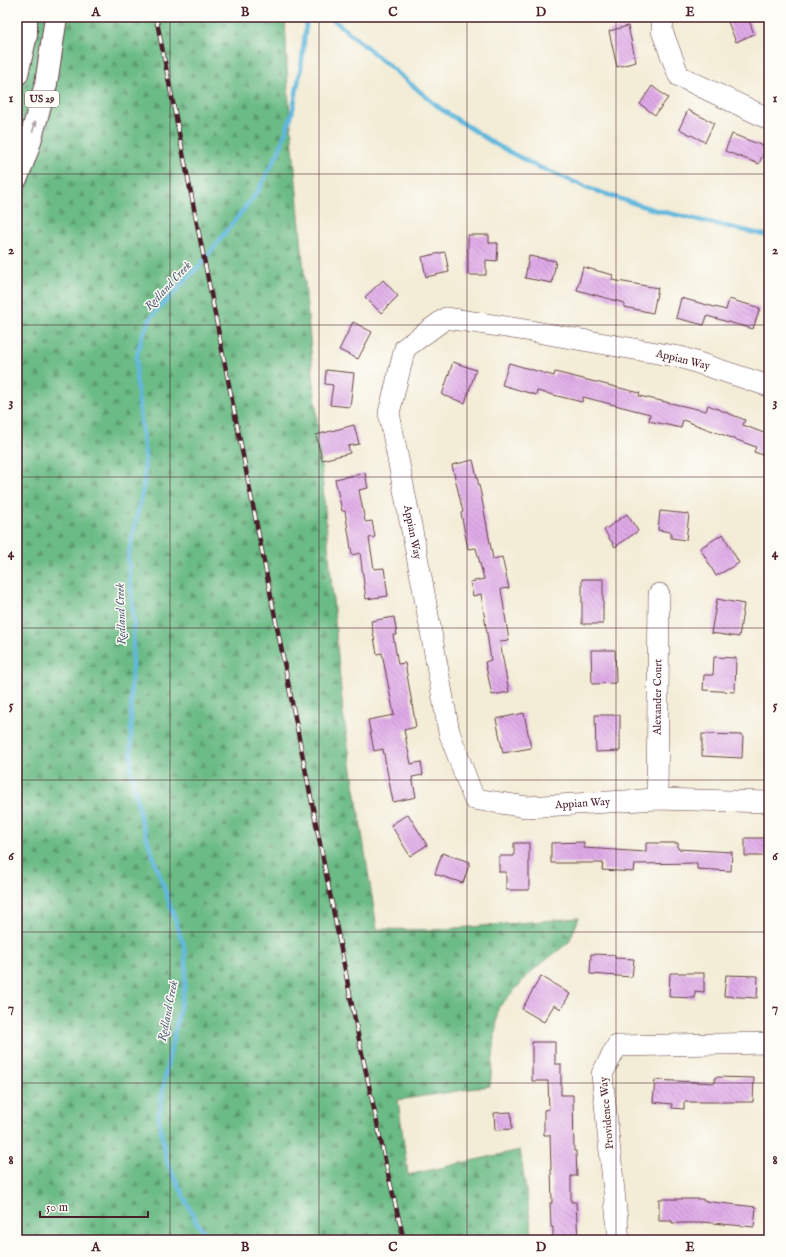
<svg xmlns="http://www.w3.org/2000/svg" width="786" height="1257" viewBox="0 0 786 1257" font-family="'IM FELL English',serif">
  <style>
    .forest { fill: url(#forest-firs); stroke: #5a6d58 }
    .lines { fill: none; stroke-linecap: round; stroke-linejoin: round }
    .stream { stroke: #60b7dd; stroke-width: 4.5 }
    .building { fill: url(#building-back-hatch) }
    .minor-casing { stroke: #633e45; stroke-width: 22 }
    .major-casing { stroke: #633e45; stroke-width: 24 }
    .minor { stroke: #fff; stroke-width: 21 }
    .major { stroke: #fff; stroke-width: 22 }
    .rail-casing { stroke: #4a1f2b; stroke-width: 4.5 }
    .rail { stroke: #fdfcf7; stroke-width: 3; stroke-dasharray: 9; stroke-linecap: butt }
    .oneway { fill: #ae9aa0 }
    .grid { fill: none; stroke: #4a1f2b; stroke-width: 1; stroke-opacity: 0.55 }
    .labels { text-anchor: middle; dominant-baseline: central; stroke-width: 3; stroke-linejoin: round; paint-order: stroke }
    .shield { fill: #fdfcf7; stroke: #806168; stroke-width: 1 }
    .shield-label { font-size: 10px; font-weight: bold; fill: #4a1f2b }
    .street-label { font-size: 11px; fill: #4a1f2b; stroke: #fdfcf7 }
    .water-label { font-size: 12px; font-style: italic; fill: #535c72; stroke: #fdfcf7 }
    .neatline { fill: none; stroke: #4a1f2b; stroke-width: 1.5 }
    .grid-label { font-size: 13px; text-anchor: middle; font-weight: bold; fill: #4a1f2b }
  </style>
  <defs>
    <pattern id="forest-firs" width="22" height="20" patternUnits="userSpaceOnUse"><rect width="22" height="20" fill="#6bbb85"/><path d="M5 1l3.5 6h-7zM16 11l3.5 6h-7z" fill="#5a976d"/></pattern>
    <pattern id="building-back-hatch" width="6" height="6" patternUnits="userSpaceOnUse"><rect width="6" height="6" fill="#dfaae8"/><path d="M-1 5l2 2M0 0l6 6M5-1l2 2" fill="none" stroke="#b78abc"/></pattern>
  </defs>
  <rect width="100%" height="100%" fill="#fdfcf7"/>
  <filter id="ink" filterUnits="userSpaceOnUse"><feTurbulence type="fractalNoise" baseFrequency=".025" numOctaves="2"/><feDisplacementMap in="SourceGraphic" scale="8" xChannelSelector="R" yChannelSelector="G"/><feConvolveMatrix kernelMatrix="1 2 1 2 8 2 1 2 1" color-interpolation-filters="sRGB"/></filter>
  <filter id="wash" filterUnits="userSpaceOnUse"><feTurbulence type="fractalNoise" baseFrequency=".012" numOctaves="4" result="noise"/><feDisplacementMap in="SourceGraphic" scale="16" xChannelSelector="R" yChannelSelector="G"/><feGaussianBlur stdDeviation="0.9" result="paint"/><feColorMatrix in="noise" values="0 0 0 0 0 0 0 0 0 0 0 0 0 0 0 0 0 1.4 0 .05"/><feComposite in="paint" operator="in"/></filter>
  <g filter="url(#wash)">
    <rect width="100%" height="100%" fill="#f3ecd6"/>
    <path class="forest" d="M37,17H285L288,91L343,713L377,929L433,930L579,918L569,942L532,971L498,1008L490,1086L398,1100L408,1175L520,1150L533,1240H17V71Z"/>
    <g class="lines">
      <path class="stream" d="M330,17L441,109L495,144L534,165L593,190L655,210L769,236
        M211,1240L197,1223L166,1160L159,1117L165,1076L184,989L186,967L184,946L141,821L131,768V689L134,622L128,557L144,484L145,454L136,377L137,356L142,335L152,316L200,265L258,191L279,151L292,114L301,67L306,25L305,17"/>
    </g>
    <g id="blocks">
      <path class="building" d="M726,17H748L754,34L736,42Z
        M628,26L636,62L617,67L609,31Z
        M652,86L668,98L655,115L640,104Z
        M688,110L714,123L705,142L679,129Z
        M732,134L766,147L759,164L725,151Z
        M468,235H489V243H498L497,261L486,260V275H468Z
        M445,252L449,272L426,277L422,257Z
        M529,256L556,261L552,283L525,278Z
        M583,267L613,275L612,280L658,288L653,313L624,307V303L577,290Z
        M383,280L398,296L381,313L365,297Z
        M681,298L726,310L729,299L760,308L753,329L707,316L704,325L676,318Z
        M353,322L372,332L358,359L339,350Z
        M453,362L476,370L465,403L442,395Z
        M509,363L554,376L555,372L640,393L639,396L706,411L708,405L745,420L743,425L769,435V457L754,452L756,447L683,420L681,428L649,421L650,414L583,397L582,402L537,391L536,395L502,385Z
        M326,370L354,373L350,407L330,405L333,385L325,384Z
        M354,425L359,444L348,446L350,453L322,460L316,435Z
        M473,460L481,494L493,559L502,557L509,588L501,589L509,641L500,642L509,692L492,695L485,662L491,660L481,594L473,596L470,582L484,579L476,548L468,549L461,513L463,512L452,465Z
        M365,473L368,488L359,490L365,521L366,522L372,521L375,537L369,538L374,569L384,568L388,596L366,599L360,553L352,555L345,511H342L335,479Z
        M660,511L689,514L686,540L671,538V532L658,530Z
        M627,514L638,531L615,547L604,530Z
        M723,534L739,563L716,576L700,548Z
        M582,579H603V624H582Z
        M717,599L744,604L739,637L711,633Z
        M394,617L397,635H393L398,664L405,663L416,727L404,730L411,764L421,762L423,775L412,777L416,797L393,802L383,749L374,751L368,720L394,715L382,653L377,654L371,621Z
        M591,650H615L616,683L592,684Z
        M714,657L736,658L735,692L703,690L704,675H713Z
        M524,713L531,748L503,753L496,719Z
        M595,715H620V751L596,752Z
        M702,734L743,735L742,758L702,756Z
        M408,814L427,845L410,856L391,825Z
        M745,838H769V856H745Z
        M584,842V848L646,852V843H678V849L732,852L731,871L697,869V863L635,864L634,872L602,870L603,863H551V843Z
        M514,843H529V890H506V872H499V856H514Z
        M442,853L470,862L463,883L435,874Z
        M591,954L615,955V958L634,959L632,977L590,974Z
        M670,973H704V992L695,991V998L669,997Z
        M726,975L758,976L757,998L724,996Z
        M541,976L570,994L561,1009L554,1005L544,1022L522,1009Z
        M532,1042H555V1064H561V1095H573L574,1151H576L577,1176H571V1202H576L578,1240H553V1227H551L550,1203H552L550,1135H544V1110L549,1109L548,1081H532Z
        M715,1077L754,1078L753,1102H684V1109L672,1108V1104L653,1102L655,1080L715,1083Z
        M511,1112L512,1129L495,1130L494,1113Z
        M659,1199H703V1201L756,1207L754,1227L702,1222V1223H672V1221H659Z"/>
    </g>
  </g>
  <g filter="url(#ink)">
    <use href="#blocks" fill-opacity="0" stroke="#633e45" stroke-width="1"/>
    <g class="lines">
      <g class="minor-casing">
        <g id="minor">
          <path d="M663,17L662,31L679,76L769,119"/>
          <path id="s1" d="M769,386L680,357L525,330L446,318L405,348L389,413L422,582L449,732L474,799L527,807L657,799L769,802"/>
          <path id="s2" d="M657,799L659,594"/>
          <path d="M619,1240L602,1074L617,1046L769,1043"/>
        </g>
      </g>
      <g class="major-casing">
        <path id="major" d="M17,74L26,35V17
          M17,177L28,148L46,84L56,17"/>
      </g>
      <use href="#minor" class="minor"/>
      <use href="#major" class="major"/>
      <g class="rail-casing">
        <path id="rail" d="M156,17L357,1030L388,1174L404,1240"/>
      </g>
      <use href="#rail" class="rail"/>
    </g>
    <defs><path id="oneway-solid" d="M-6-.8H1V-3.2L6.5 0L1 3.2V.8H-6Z"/></defs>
    <use class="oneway" href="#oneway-solid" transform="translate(34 127) rotate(-74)"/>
  </g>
  <path class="grid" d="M170,17V1240M319,17V1240M467,17V1240M616,17V1240M17,174H769M17,325H769M17,477H769M17,628H769M17,780H769M17,932H769M17,1083H769"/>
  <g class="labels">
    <rect class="shield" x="25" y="91" width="34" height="16" rx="3"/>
    <g class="shield-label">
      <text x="42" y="99">US 29</text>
    </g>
    <g class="street-label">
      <text transform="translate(683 360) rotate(14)">Appian Way</text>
      <text stroke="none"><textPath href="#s1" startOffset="570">Appian Way</textPath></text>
      <text stroke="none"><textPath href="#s2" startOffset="102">Alexander Court</textPath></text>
      <text stroke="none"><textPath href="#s1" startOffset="954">Appian Way</textPath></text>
      <text transform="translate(607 1113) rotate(-95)">Providence Way</text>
    </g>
    <g class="water-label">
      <text transform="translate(168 286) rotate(-47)">Redland Creek</text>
      <text transform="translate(121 614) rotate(-92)">Redland Creek</text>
      <text transform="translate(168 1011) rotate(-79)">Redland Creek</text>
    </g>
  </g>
  <rect width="786" height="1257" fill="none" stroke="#fdfcf7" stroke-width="44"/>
  <path d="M40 1211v6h108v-6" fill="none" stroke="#4a1f2b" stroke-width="2"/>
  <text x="46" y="1211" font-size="12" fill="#4a1f2b" stroke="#fdfcf7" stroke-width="3" paint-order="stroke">50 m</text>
  <rect x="22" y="22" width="742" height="1213" class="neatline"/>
  <g class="grid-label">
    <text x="96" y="16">A</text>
    <text x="245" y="16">B</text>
    <text x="393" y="16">C</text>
    <text x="541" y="16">D</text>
    <text x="690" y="16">E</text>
    <text x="11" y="102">1</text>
    <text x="775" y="102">1</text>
    <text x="11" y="254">2</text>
    <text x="775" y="254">2</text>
    <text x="11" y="406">3</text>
    <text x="775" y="406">3</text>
    <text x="11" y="557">4</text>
    <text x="775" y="557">4</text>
    <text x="11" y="709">5</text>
    <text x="775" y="709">5</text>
    <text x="11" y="860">6</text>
    <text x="775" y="860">6</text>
    <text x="11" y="1012">7</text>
    <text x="775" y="1012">7</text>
    <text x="11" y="1164">8</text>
    <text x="775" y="1164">8</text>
    <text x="96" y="1251">A</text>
    <text x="245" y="1251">B</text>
    <text x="393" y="1251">C</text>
    <text x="541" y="1251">D</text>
    <text x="690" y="1251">E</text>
  </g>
</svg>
